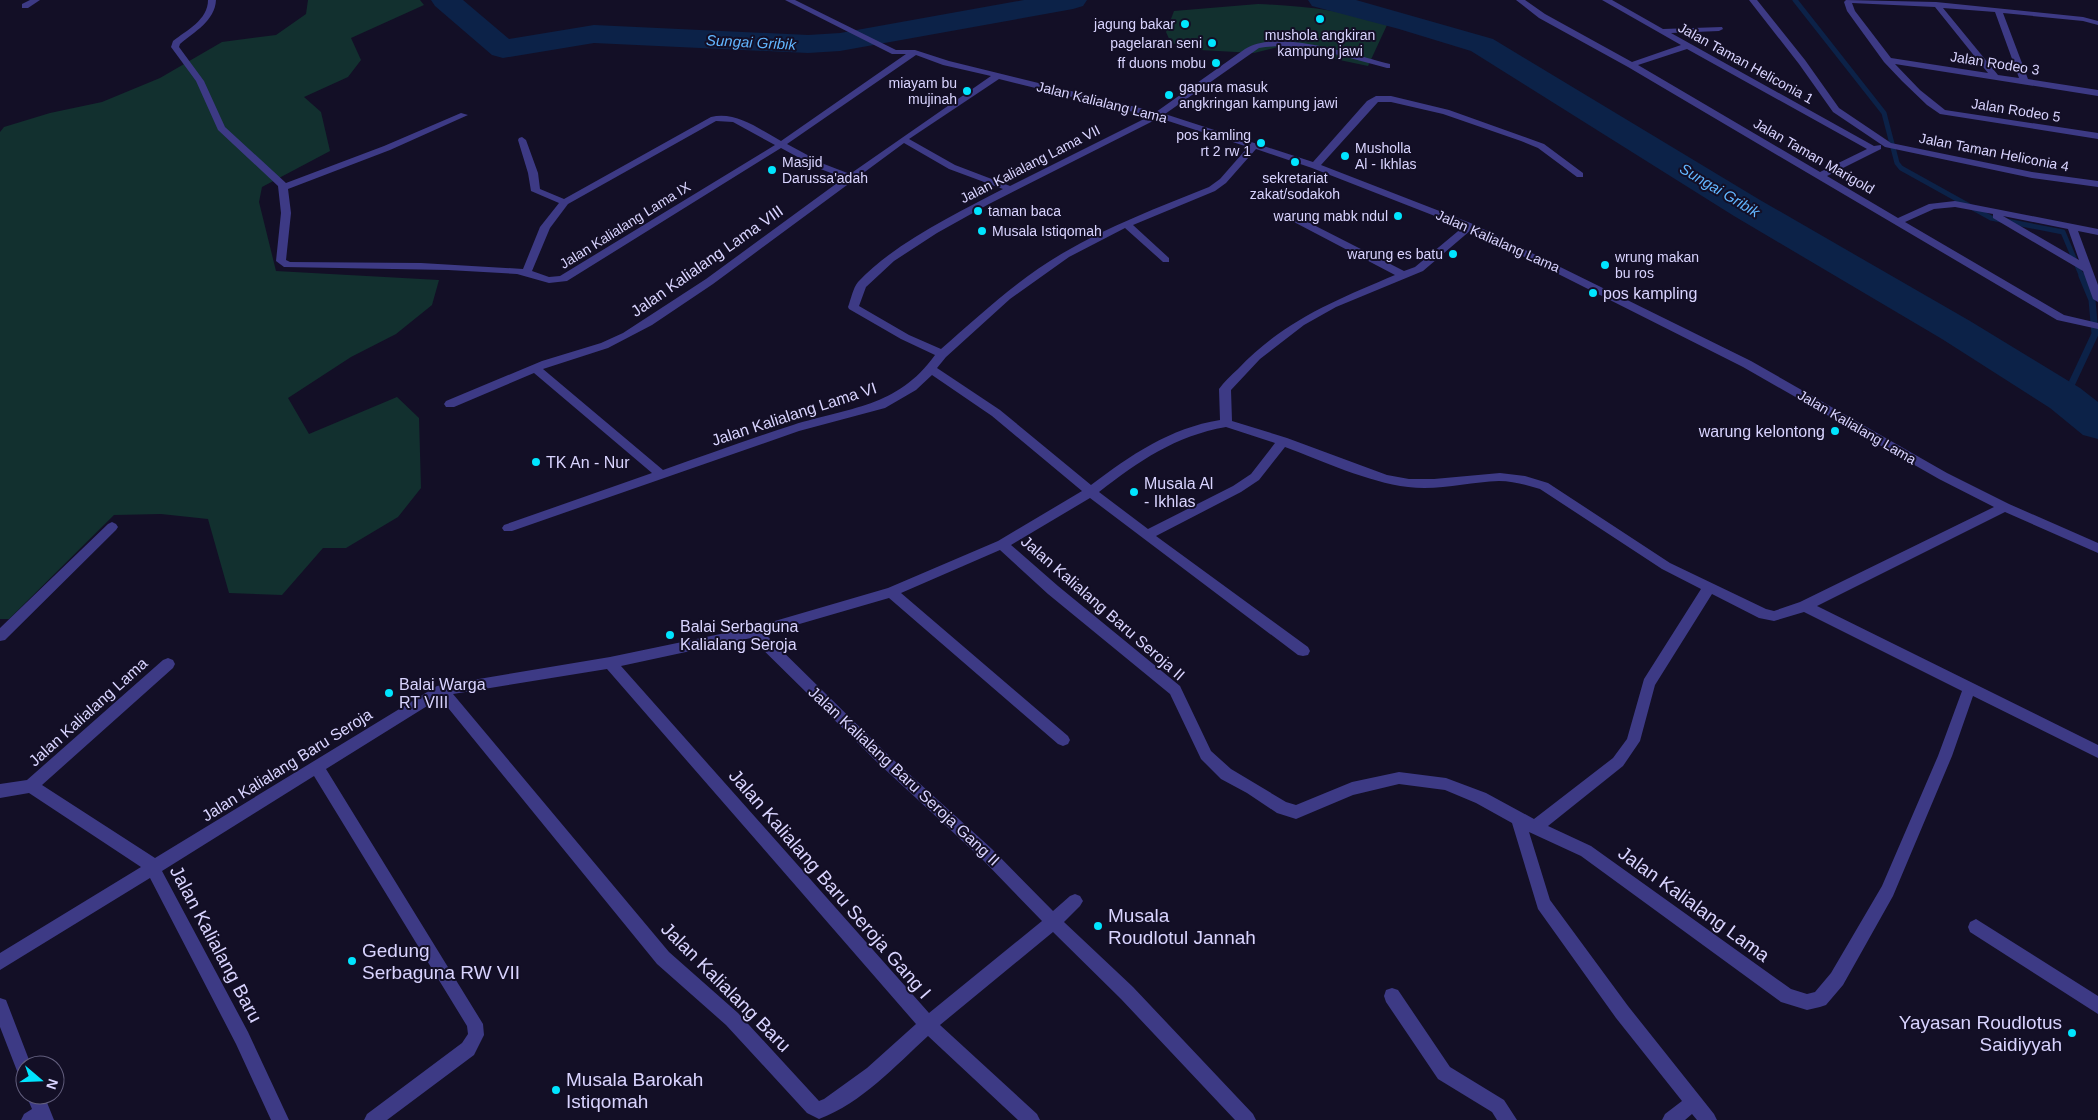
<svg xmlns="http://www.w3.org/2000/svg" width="2098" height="1120" viewBox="0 0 2098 1120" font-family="Arial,sans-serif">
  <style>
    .green { fill: #12302f }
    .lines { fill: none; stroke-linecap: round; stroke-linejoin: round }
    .stream-far1 { stroke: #0c2248; stroke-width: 5 }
    .stream { stroke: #0c2248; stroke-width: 7 }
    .river { fill: #0c2248; fill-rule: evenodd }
    .street { fill: #3d3a85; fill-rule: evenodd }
    .poi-dot { fill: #00e5ff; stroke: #130f26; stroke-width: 2 }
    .labels { text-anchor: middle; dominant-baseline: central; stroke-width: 4; stroke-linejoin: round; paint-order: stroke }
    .far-poi-label { font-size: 14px; fill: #d9d4ff; stroke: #130f26; text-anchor: end }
    .far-street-label { font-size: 14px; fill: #d9d4ff; stroke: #130f26 }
    .far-water-label { font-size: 15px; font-style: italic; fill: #62b6ff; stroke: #130f26 }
    .street-label { font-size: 16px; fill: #d9d4ff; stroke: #130f26 }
    .poi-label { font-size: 16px; fill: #d9d4ff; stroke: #130f26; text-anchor: start }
    .near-street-label { font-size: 19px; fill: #d9d4ff; stroke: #130f26 }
    .near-poi-label { font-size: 19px; fill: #d9d4ff; stroke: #130f26; text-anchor: start }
  </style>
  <rect width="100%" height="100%" fill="#130f26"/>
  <path class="green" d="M308,0H420L424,5L351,38L361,60L348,77L304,97L321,112L330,151L262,187L259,202L276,271L439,280L432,305L396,334L351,357L288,398L309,434L397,397L419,418L421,488L398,517L346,548H323L282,595L229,593L208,519L161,514L114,515L9,619H0V132L4,127L50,113L102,102L160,78L222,42L276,35L306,14Z
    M1258,4C1301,6 1346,10 1387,25L1368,66L1278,47L1254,53L1200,50L1171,43L1166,32L1174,11Z"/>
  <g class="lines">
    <path class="stream-far1" d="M1795,0L1884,113L1897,163L1901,168L1991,218L2063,232L2082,277"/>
    <path class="stream" d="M2065,398L2095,334L2092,300L2082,276"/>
    <path class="river" d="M431,0H463L509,39L594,25L808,35L840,33L1024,0H1087L1083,6L1073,9L840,51L808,53L594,43L503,58L492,55L435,6Z
      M1308,0H1356L1493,39L1760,200L1970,321L2080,388L2098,402V439L2083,435L2050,408L1942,339L1734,216L1471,51L1399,29L1312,6Z"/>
    <path class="street" d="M30,0H40L28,8H22V4Z
      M208,0H216C215,21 194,32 180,44L179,47L204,81L225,127L286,183L384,146L461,113L468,115L390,150L288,189L291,213L286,260L290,262L421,263L523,269L540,227L559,203L531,191L528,173L518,140L519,138L522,137L526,140L538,173L540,189L564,199L711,117C736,111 759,129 781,141L906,54H892L785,0H795L896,50H915L949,61L1156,112L1245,49C1278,28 1354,55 1390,64V68H1387C1347,58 1301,41 1259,48L1165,114L1313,162L1367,101L1376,96H1391L1449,110L1544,144L1583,173V177H1577L1538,148L1521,141L1443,114L1391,102H1378L1321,165L1473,224L1751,361L1947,473L2009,504L2098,543V553L2005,512L1817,606L2098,745V758L1973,696L1952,756L1893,896L1843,985L1826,1005L1820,1007L1807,1010L1781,1002L1581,856L1529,832L1550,900L1628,1006L1714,1114L1717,1120H1697L1692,1114L1685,1120H1662L1665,1114L1682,1101L1616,1018L1538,909L1512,823L1476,803L1445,790L1399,784L1353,795L1296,819L1277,813L1247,793L1221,779L1201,759L1170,694L1048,594L1000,550L901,593L1068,736L1070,740L1068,744L1063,746L1058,744L889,598L765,634L887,754L992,849L1053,911L1070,896L1075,894L1080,896L1083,901L1080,906L1064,922L1133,987L1253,1114L1256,1120H1235L1121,999L1053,932L940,1025L1037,1114L1040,1120H1018L928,1036C895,1066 862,1103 819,1119L807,1113L726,1025L657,964L440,698L326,769L483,1024L484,1035L474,1055L387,1120H364L367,1114L462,1043L468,1034L467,1026L314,776L162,871L248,1032L289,1120H271L236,1044L150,878L0,970V953L141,867L29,793L0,798V784L27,780L163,660L168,658L173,660L175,664L173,668L42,785L155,858L437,686L610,657L754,627L888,588L998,541L1082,491L992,416L932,375L916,390L885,408L799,431L512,531H504L502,528L504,525L652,473L534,373L454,407H446L444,404L446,401L542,361L601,343L623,333L706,279L844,178L818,168L781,148L567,281L549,283L517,274L448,270L284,267L276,261L281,213L278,186L218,130L196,81L171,47L173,41C187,30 208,20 208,0ZM916,55L943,65L991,76L850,174L824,164L787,144ZM999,79L1150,116L1010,186L955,165L909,139ZM1159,118L1248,147L1220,179L1209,187C1159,207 1109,226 1063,253C1018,279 980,315 941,349L909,335L859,306L866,287L894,261L937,233L989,204ZM716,121L733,122L775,145L560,276L549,277L532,271L550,228L568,204ZM904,143L949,169L1003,189C957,213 893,244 858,282C853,288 851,299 848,307L849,309L901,339L935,355C897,408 849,407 793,425C749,439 706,455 663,470L543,369L608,348L652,325L713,284ZM1256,149L1312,168L1463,227L1415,267L1404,271L1300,218H1294V222L1395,275C1336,300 1283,321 1238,369C1231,375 1224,382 1219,389L1220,420C1170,428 1131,455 1091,485L1000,410L937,368L946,357L1010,299L1069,257L1125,228L1163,262H1169V258L1133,225L1215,191L1226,183ZM1471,230L1743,367L1939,479L1994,507L1800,602L1774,611L1766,609L1670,563L1548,483L1525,476L1500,473L1434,479H1409L1387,475L1287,438L1232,421L1231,390L1260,359L1304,325L1336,307L1423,271ZM1226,427L1275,443L1251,474L1233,486L1148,529L1099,492C1139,461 1175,436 1226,427ZM1285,447C1323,461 1367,482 1408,487C1438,491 1469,482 1499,481C1513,481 1527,485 1540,489L1662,569L1701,589L1644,679L1627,739L1613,758L1534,819L1486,793L1446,778L1399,772L1352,782L1296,805L1286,802L1231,769L1211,751L1180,686L1058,586L1011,545L1090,498L1298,655L1303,656L1308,655L1310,651L1308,647L1156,536L1241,492L1259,480ZM1712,594L1759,618L1774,621L1804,612L1962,691L1938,756L1882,886L1831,973L1815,992L1807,994L1791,989L1591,846L1548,826L1623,766L1640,741L1655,685ZM751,638L877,762L982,859L1042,921L929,1013L621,666ZM607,669L916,1024L867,1068L824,1099L819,1101L738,1013L669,952L453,694Z
      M1516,0H1525L1545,14L1632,62L1681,45L1602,0H1612L1663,29L1722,27L1723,29L1719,31L1671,33L1874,146L1881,145V149L1827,176L1898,218L1929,204L1955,201L2098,229V235L2078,231L2098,285V302L2093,299L2083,271L1993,218V214L1955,207L1934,209L1905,222L2064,315L2098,323V329L2057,320L1628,67L1539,18ZM1687,49L1867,149L1820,172L1638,65ZM2003,216L2068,229L2079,260Z
      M1749,0H1757L1805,60L1839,108L1891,143L2032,172L2098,181V187L2032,178L1885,147L1833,112L1799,64Z
      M1846,0L1936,2L2083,17L2098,21V25L2083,21L2003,13L2028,79L2098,90V96L1895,64L1920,90L1945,110L2098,133V139L1940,114L1927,105L1902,81L1884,62L1847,11L1844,2ZM1852,3L1935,7L1988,73L1891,58L1855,11ZM1943,8L1995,12L2019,78L1998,75Z
      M112,522L116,524L118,527L116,530L5,640L0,641V628L108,524Z
      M1976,919L2098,996V1014L1970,932L1968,927L1970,922Z
      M1392,988L1398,990L1450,1067L1504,1100L1517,1120H1497L1492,1112L1438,1079L1386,1002L1384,996L1386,990Z
      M0,998L6,1000L31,1065H25V1078L19,1076L0,1027Z
      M26,1095H44L54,1120H21L24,1114L32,1109Z"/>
  </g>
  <g class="poi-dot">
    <circle cx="1320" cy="19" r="5"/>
    <circle cx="1185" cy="24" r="5"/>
    <circle cx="1212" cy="43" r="5"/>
    <circle cx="1216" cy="63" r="5"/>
    <circle cx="967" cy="91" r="5"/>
    <circle cx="1169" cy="95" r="5"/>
    <circle cx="1261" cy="143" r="5"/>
    <circle cx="1345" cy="156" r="5"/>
    <circle cx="1295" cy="162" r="5"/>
    <circle cx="772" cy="170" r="5"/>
    <circle cx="978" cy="211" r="5"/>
    <circle cx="1398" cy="216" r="5"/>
    <circle cx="982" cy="231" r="5"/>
    <circle cx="1453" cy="254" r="5"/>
    <circle cx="1605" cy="265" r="5"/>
    <circle cx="1593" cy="293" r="5"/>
    <circle cx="1835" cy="431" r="5"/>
    <circle cx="536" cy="462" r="5"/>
    <circle cx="1134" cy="492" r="5"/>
    <circle cx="670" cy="635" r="5"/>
    <circle cx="389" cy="693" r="5"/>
    <circle cx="1098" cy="926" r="5"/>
    <circle cx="352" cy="961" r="5"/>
    <circle cx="2072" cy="1033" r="5"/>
    <circle cx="556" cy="1090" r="5"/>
  </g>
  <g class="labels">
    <g class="far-poi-label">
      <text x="1175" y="24">jagung bakar</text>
      <text x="1320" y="35" text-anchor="middle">mushola angkiran<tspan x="1320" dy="16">kampung jawi</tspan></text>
      <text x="1202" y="43">pagelaran seni</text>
      <text x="1206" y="63">ff duons mobu</text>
      <text x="957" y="83">miayam bu<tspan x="957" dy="16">mujinah</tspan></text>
      <text x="1179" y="87" text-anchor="start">gapura masuk<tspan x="1179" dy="16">angkringan kampung jawi</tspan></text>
      <text x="1251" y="135">pos kamling<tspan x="1251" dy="16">rt 2 rw 1</tspan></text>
      <text x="1355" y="148" text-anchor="start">Musholla<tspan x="1355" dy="16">Al - Ikhlas</tspan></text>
      <text x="782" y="162" text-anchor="start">Masjid<tspan x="782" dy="16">Darussa'adah</tspan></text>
      <text x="1295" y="178" text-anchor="middle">sekretariat<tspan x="1295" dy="16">zakat/sodakoh</tspan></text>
      <text x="988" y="211" text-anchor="start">taman baca</text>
      <text x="1388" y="216">warung mabk ndul</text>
      <text x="992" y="231" text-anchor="start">Musala Istiqomah</text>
      <text x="1443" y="254">warung es batu</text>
      <text x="1615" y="257" text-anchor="start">wrung makan<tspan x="1615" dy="16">bu ros</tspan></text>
    </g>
    <g class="far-street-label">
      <text transform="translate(1746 63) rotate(29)">Jalan Taman Heliconia 1</text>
      <text transform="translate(1995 63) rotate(9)">Jalan Rodeo 3</text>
      <text transform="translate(1102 102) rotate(14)">Jalan Kalialang Lama</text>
      <text transform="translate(2016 110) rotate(9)">Jalan Rodeo 5</text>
      <text transform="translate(1994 152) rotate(11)">Jalan Taman Heliconia 4</text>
      <text transform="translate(1814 156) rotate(30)">Jalan Taman Marigold</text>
      <text transform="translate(1030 164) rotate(-27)">Jalan Kalialang Lama VII</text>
      <text transform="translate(625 225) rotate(-32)">Jalan Kalialang Lama IX</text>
      <text transform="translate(1498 241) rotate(24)">Jalan Kalialang Lama</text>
      <text transform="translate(1857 427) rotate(30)">Jalan Kalialang Lama</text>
    </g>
    <g class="far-water-label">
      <text transform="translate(751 42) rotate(3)">Sungai Gribik</text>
      <text transform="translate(1720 190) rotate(31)">Sungai Gribik</text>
    </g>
    <g class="street-label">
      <text transform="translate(707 261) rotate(-35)">Jalan Kalialang Lama VIII</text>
      <text transform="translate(794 414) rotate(-18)">Jalan Kalialang Lama VI</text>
      <text transform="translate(1103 608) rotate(41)">Jalan Kalialang Baru Seroja II</text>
      <text transform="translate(88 712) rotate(-42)">Jalan Kalialang Lama</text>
      <text transform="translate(287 765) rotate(-32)">Jalan Kalialang Baru Seroja</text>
      <text transform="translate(904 776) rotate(43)">Jalan Kalialang Baru Seroja Gang II</text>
    </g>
    <g class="poi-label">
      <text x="1603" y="293">pos kampling</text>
      <text x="1825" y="431" text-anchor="end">warung kelontong</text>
      <text x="546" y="462">TK An - Nur</text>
      <text x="1144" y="483">Musala Al<tspan x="1144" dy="18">- Ikhlas</tspan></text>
      <text x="680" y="626">Balai Serbaguna<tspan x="680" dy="18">Kalialang Seroja</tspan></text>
      <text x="399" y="684">Balai Warga<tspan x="399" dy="18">RT VIII</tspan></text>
    </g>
    <g class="near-street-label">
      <text transform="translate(830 884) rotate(49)">Jalan Kalialang Baru Seroja Gang I</text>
      <text transform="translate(1694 904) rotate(36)">Jalan Kalialang Lama</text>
      <text transform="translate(216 944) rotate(62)">Jalan Kalialang Baru</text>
      <text transform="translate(726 987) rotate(45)">Jalan Kalialang Baru</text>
    </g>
    <g class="near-poi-label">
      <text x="1108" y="915">Musala<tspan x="1108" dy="22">Roudlotul Jannah</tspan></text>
      <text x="362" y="950">Gedung<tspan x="362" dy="22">Serbaguna RW VII</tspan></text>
      <text x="2062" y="1022" text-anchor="end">Yayasan Roudlotus<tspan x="2062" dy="22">Saidiyyah</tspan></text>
      <text x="566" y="1079">Musala Barokah<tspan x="566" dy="22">Istiqomah</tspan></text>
    </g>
  </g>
  <g transform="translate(40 1080) rotate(109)"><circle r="24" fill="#130f26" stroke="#625e7d"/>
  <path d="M0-4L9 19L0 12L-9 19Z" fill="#00e5ff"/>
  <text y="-8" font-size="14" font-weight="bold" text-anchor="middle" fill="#d9d4ff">N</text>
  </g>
</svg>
